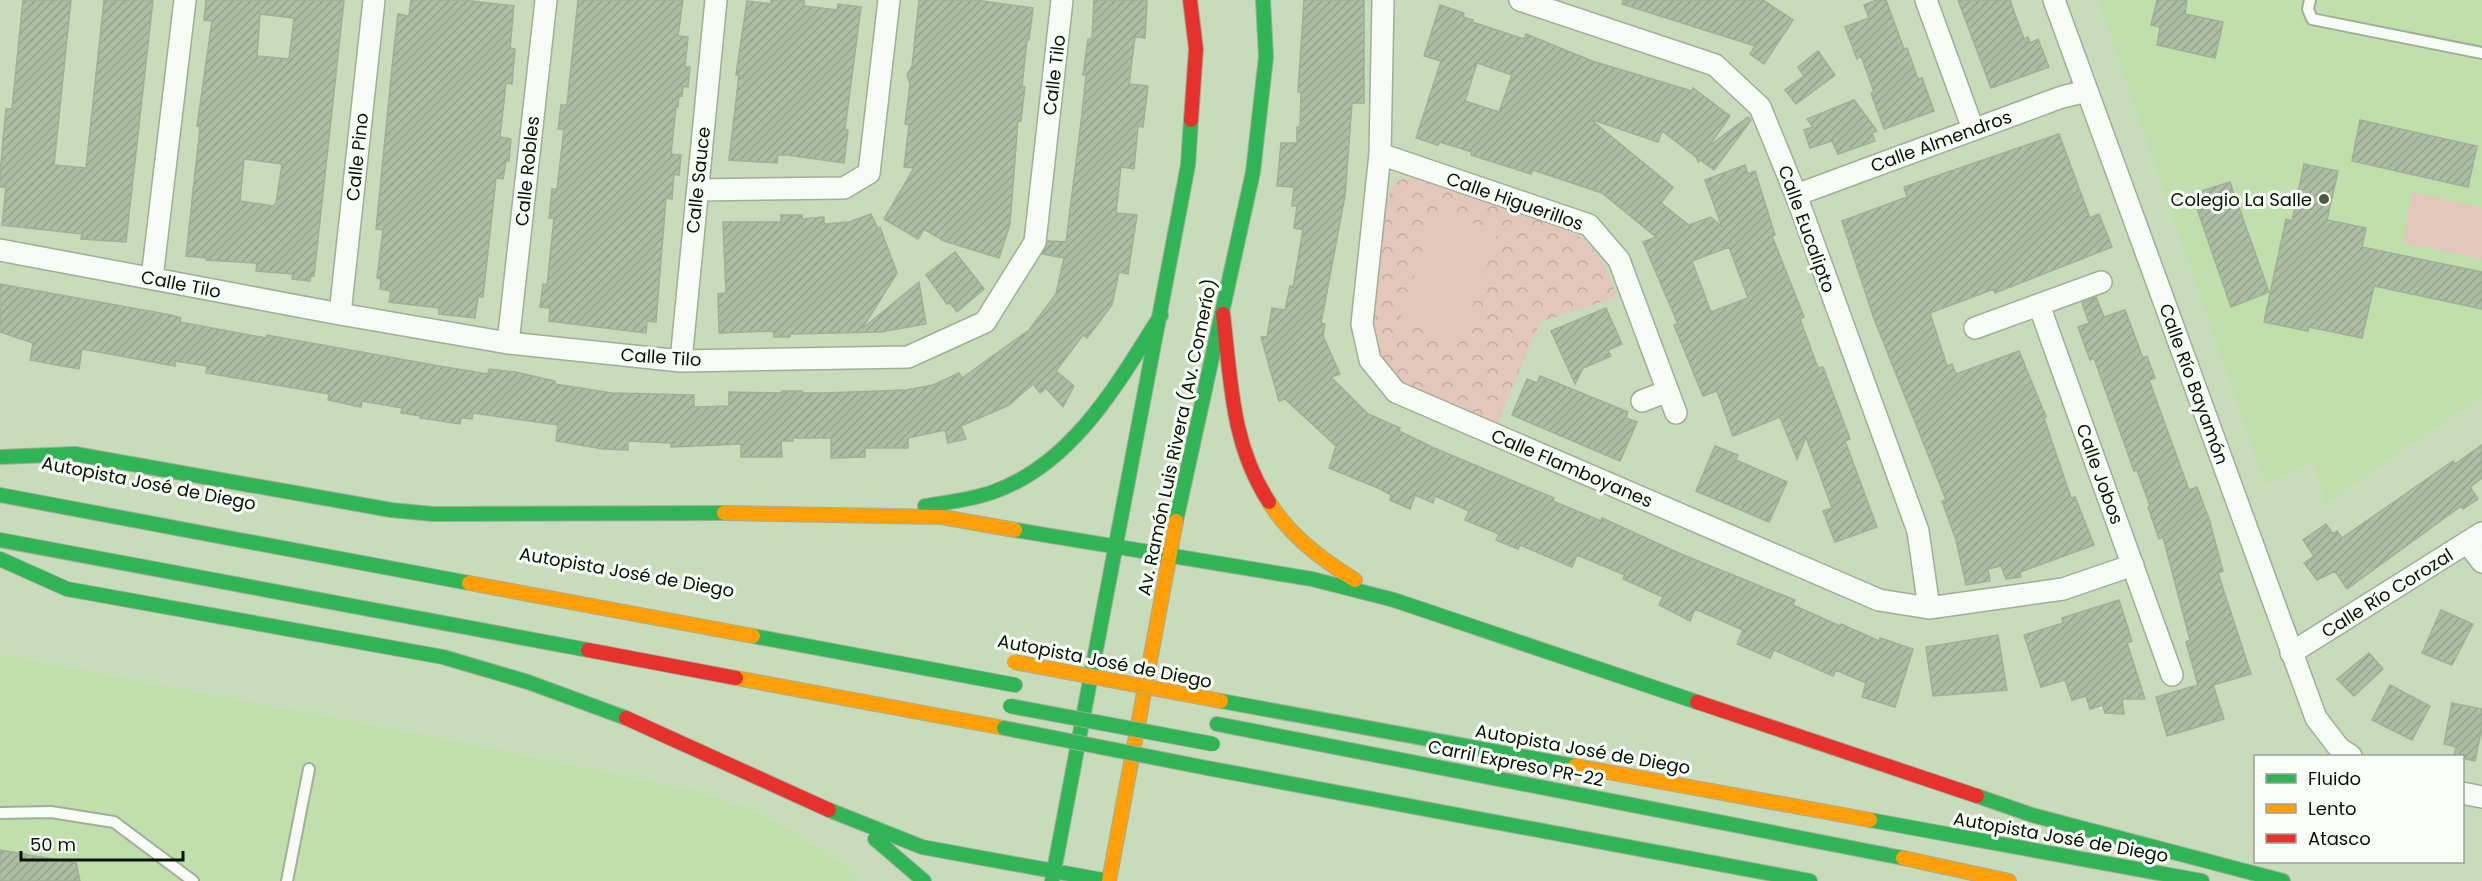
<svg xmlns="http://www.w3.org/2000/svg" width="2482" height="881" viewBox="0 0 2482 881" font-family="Poppins,sans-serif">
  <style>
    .built { fill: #c1dfad }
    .park { fill: url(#park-crowns) }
    .pitch { fill: #e3c7bb }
    .building { fill: url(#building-hatch); stroke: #a0b097; stroke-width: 1.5; fill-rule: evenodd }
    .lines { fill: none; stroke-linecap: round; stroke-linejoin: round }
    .lane-casing { stroke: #a0ae96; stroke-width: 14 }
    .street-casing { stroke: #a0ae96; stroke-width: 24 }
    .fast-casing { stroke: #a0ae96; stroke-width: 16 }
    .slow-casing { stroke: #a0ae96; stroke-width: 16 }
    .jam-casing { stroke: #a0ae96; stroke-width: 16 }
    .lane { stroke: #f7faf5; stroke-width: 10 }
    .street { stroke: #f7faf5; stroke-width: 21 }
    .fast { stroke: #30b455; stroke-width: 14 }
    .slow { stroke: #ff9f0a; stroke-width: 14 }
    .jam { stroke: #e5322d; stroke-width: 14 }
    .fast-bridge-casing { stroke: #a0ae96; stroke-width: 16; stroke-linecap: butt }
    .slow-bridge-casing { stroke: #a0ae96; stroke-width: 16; stroke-linecap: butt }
    .fast-bridge { stroke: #30b455; stroke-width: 14 }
    .slow-bridge { stroke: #ff9f0a; stroke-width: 14 }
    .poi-dot { fill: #4b5a43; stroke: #fafef8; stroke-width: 2 }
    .labels { text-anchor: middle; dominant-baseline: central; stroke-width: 6; stroke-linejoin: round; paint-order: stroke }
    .street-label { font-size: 18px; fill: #081402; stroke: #fafef8 }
    .poi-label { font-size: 18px; fill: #081402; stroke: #fafef8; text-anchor: end }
  </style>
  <defs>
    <pattern id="park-crowns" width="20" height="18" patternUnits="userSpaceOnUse" patternTransform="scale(1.5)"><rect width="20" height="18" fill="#e3c7bb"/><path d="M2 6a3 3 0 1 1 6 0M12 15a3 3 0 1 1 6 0" fill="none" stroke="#c1aa9f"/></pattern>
    <pattern id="building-hatch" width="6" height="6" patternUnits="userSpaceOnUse" patternTransform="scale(1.5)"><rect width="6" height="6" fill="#aebda3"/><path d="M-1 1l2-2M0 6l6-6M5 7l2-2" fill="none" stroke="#94a28b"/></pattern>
  </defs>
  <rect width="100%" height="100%" fill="#c8dbbb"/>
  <path class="built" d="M2098,0H2482V397L2325,504L2315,462L2265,484Z
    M0,654L452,740L698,791L762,813L846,865L858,881H0Z"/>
  <path class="park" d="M1411,177L1568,229C1595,245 1608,267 1617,297L1540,322L1496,426C1466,414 1430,405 1402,389C1352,361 1381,247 1387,201C1391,186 1395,180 1411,177Z"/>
  <path class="pitch" d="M2412,192L2482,208V259L2403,243Z
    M1436,211L1498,232L1461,339L1400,319Z"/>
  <path class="building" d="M23,0H71L54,165L86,168L104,0H153L126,242L81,239L82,234L2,225L6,187H0V174L6,109H12Z
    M206,0H344L314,276H311L310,281L292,279L293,274L256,271L257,263L206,260L207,258L186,256L200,127L197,126L212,21L204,20ZM260,14L294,18L289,59L257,56ZM244,159L282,164L276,203L273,206L240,201Z
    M411,0H463L514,6L510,48L515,49L512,84L506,83L500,137L511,139L509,161H506L503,179L496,178L483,297H478L475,318L439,314V308L389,302L391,291L380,289L381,279L377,278L383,230L376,229L394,48L398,14L409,16Z
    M578,0H683L678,36L688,37L685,67H690L688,87L683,86L682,96L679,95L678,107H676L671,154L681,155L679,175L674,174L672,199L666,198L656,322L647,321L646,333L549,321L550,308L540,307L543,284L547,285L554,218H549L552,189H557L564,129H558L561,105H567Z
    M771,0H804V6L837,10L838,4L861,7L845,129L848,130L844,163L787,155H778L777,163L729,160L739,75H736L739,54L747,1L771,4Z
    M919,0H975L1033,8L1029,40H1027L1022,86L1025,87L1023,103L1021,121L1018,120L1010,224L999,258L944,241L924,229L918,239L884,219L914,168L904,167L909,125L905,124L910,84L907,75L912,66Z
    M1094,0H1147L1145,38L1135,37L1129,84L1148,86L1143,127L1138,126L1134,169L1121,167L1116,213L1137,215L1128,274L1119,272L1112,305L1087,338L1083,335L1056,371L1074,386L1063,407L1046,388L1040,393L1033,384L1009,405L961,426L966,439L948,443L945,430L908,438V448H865V457L831,458V438H793V441H781L782,457H741V444L671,447V443L628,441V450L603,449L556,441L558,425L473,413L472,419L461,418L460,424L420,418L421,416L401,413L402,408L362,401L361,407L328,400L329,394L206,373L207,366L175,361V366L82,349L79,369L51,364L30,360L33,343L0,332V284L171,315L181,318L180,322L266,338L267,335L445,367L488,374L489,369L515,372L555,381V384L612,393L694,395V407L729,406V392L782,393V391H802V393H824L906,390L933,385L959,373L962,378L1029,330L1056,294L1064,258L1042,254L1048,241L1066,242L1082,114L1086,75H1083L1088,39H1092Z
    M1304,0H1364V103H1352L1345,196L1321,323L1325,324L1323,336L1340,374L1331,377L1368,414L1400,428L1399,431L1434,448L1554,498L1553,501L1601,521L1602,518L1681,554L1795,600L1793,605L1840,626L1841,624L1879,641L1880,638L1913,649L1895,707L1862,697L1866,683L1836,670L1833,676L1774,650L1770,658L1737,644L1743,630L1695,609L1690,621L1659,605L1663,597L1623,579L1625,575L1577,555L1572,567L1520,545L1518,549L1496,540L1499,534L1465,520L1469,511L1435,496L1433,503L1415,495L1410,509L1390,500L1391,495L1378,488L1329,468L1336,446L1285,399L1279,401L1261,337H1267L1272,308L1285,310L1290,286L1293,287L1303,230L1294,228L1297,206H1292L1294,187L1277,186L1281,143H1297V127H1300L1301,92H1298Z
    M1623,0H1763L1793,20L1764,64L1750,54L1755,46L1622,4Z
    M1877,0H1886L1904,49L1907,48L1918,79L1922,78L1934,111L1884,129L1871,93L1874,92L1861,56L1857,59L1845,27L1869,18L1864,5Z
    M1958,0H2010L2024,39L2028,37L2030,43L2038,39L2049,67L1991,88Z
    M2157,0H2187L2185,14L2223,22L2215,58L2157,45L2160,27L2151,25Z
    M1440,5L1464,13L1463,17L1473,20L1472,22L1524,39L1526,34L1592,61L1692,91L1693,88L1730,116L1709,146L1748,117L1751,120L1714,170L1700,160L1698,162L1696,157L1662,131L1658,142L1590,119L1673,187L1661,203L1689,225L1711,217L1722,227L1705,180L1745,165L1748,174L1755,171L1775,235L1772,236L1804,317L1800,319L1818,368L1823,367L1850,439L1845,441L1877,527L1835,542L1823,511L1832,508L1806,437L1797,459L1780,417L1733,436L1717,391L1703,396L1674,325L1678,324L1643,242L1656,237L1602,193L1533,170L1531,174L1471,155L1472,152L1440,142L1438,145L1416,138L1441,61L1424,56ZM1477,63L1512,75L1499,112L1465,101ZM1729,247L1748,298L1711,312L1692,261Z
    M1818,51L1835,75L1796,104L1785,90L1804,76L1798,67Z
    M1854,100L1877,131L1872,133L1875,141L1838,154L1832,141L1810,148L1804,130L1813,127L1807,119Z
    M2360,120L2477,146L2468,187L2352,161Z
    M2059,134L2090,218L2099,214L2112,247L1995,293L1994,289L1930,313L1947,366L1952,364L1956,374L2019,351L2046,417L2044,418L2071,498L2075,497L2094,545L2020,572L2021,577L2006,579L2001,566L1988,569L1990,581L1966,585L1956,540L1942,501L1946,500L1873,316L1842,221L1907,197L1904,187Z
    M2304,164L2338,171L2327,220L2366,228L2362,247L2482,272V309L2374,286L2362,338L2309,327L2308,331L2264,322L2286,219L2292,221Z
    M2230,182L2269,292L2231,307L2192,194Z
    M871,214L878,229L880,227L897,273L862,329L919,282L926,324L881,332L790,334V337H774L773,331L719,333L718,294L726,293L723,222H781V215H802V219L824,217V224L849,222Z
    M955,252L984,289L957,312L950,303L947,304L926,275Z
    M2096,297L2104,317L2125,310L2143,358L2147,356L2155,378L2149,380L2189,490L2197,487L2209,519L2223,571L2218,573L2251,674L2213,685L2224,719L2167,736L2156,697L2198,685L2186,642L2190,640L2163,537L2159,539L2148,507L2150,506L2137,470L2134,471L2094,358L2090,360L2078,327L2089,323L2082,303Z
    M1606,308L1622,344L1608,350L1611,356L1583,368L1575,384L1551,331Z
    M1540,376L1628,412L1626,418L1637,422L1620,461L1512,415L1527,379L1537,383Z
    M2482,445V478L2470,487L2478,499L2463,509L2461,506L2347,589L2335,571L2317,580L2304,563L2314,556L2303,540L2326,524L2333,534L2337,531L2342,538L2453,461L2455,464Z
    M1715,446L1738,455L1736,460L1787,482L1769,522L1696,491Z
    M2119,600L2132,641L2127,643L2145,699H2122L2124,714L2105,713L2103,705L2090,709L2086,696L2072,700L2065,680L2041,687L2024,635L2063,623L2062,618Z
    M2441,610L2473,624L2452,665L2422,653Z
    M1998,635L2007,690L1933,696L1926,647Z
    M2369,653L2383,669L2354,696L2337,679Z
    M2390,685L2430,706L2412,740L2372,720Z
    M2452,703L2482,709V727L2475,761L2454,756L2456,747L2444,744Z
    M0,850L76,863L80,881H0Z"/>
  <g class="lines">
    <g class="lane-casing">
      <path id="lane" d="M2310,0L2308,9L2312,19L2482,53
        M0,813L51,812L114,822L193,881
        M287,881L309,769"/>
    </g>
    <g class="street-casing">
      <path id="street" d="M1383,0L1380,154L1362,324L1370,360L1396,392L1879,600L1929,608L2063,589L2133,565
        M1520,0L1715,65L1760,107L1796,195L1918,531L1929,608
        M1926,0L1973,129
        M2054,0L2316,718L2339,748L2351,756
        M1380,154L1589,225L1619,260L1676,413
        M698,190L844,188L869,173L889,0
        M1796,195L2062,97L2087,91
        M0,250L340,314L508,343L681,361L908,357L985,322L1035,242L1062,0
        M152,278L185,0
        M2039,305L2172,675
        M340,314L374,0
        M1975,328L2101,282
        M508,343L546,0
        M681,361L716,0
        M1642,401L1668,391
        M2467,542L2482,562
        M2291,653L2482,533
        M2462,793L2482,797"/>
    </g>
    <g class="fast-casing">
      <path id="fast" d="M0,457L75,454L391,510L433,514L724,513
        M0,495L469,583
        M925,506C948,502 971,500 993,492C1073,464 1118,383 1161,315
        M1176,521L1253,172L1266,57L1263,0
        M1015,530L1312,579L1394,600L1697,702
        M0,540L588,650
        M0,559L67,589L443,657L528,682L626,718
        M753,636L1015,685
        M1221,701L1575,766
        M1217,724L1903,858
        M1207,768L1810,881
        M1977,796L2032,815L2283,881
        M829,810L922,847L1108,881
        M1870,820L2202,881
        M875,839L924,881
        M1052,881L1188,165L1191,120"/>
    </g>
    <g class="slow-casing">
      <path id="slow" d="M1269,502C1290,536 1321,559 1355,580
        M724,513L942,517L1015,530
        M469,583L753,636
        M736,678L1004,728
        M1575,766L1870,820
        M1903,858L2009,881
        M1109,881L1176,521"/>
    </g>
    <g class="jam-casing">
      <path id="jam" d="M1190,0L1196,49L1191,120
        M1223,314C1231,380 1231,444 1269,502
        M588,650L736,678
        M1697,702L1977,796
        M626,718L829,810"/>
    </g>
    <use href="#lane" class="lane"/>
    <use href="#street" class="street"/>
    <use href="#fast" class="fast"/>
    <use href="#slow" class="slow"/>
    <use href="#jam" class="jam"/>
    <g class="fast-bridge-casing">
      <path id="fast-bridge" d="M1010,706L1213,744
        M1004,728L1207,768"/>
    </g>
    <g class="slow-bridge-casing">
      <path id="slow-bridge" d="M1014,662L1221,701"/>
    </g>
    <use href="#fast-bridge" class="fast-bridge"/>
    <use href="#slow-bridge" class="slow-bridge"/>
  </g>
  <circle class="poi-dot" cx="2324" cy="199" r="6"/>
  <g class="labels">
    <g class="street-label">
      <text transform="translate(1054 75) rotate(-83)">Calle Tilo</text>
      <text transform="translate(1941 141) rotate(-20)">Calle Almendros</text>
      <text transform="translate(357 157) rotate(-84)">Calle Pino</text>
      <text transform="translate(527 171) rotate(-84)">Calle Robles</text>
      <text transform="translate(698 180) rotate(-84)">Calle Sauce</text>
      <text transform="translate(1515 201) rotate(19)">Calle Higuerillos</text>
      <text transform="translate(1807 229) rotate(70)">Calle Eucalipto</text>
      <text transform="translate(181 284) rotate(11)">Calle Tilo</text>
      <text transform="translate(661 357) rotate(4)">Calle Tilo</text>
      <text transform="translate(2194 384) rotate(70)">Calle Río Bayamón</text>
      <text transform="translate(1177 437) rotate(-78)">Av. Ramón Luis Rivera (Av. Comerío)</text>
      <text transform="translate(1572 468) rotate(23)">Calle Flamboyanes</text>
      <text transform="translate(2100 474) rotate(70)">Calle Jobos</text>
      <text transform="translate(149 483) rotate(11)">Autopista José de Diego</text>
      <text transform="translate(627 572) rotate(10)">Autopista José de Diego</text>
      <text transform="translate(2387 593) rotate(-32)">Calle Río Corozal</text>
      <text transform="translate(1105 661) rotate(11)">Autopista José de Diego</text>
      <text transform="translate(1583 749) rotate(10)">Autopista José de Diego</text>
      <text transform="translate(1516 763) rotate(11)">Carril Expreso PR-22</text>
      <text transform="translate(2061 837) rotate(10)">Autopista José de Diego</text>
    </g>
    <g class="poi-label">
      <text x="2312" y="199">Colegio La Salle</text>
    </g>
  </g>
  <rect x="2254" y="755" width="210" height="108" fill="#fafef8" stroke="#99a096" stroke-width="1.5"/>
  <rect x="2266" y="774" width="30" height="9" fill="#30b455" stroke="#99a096" stroke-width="1.5"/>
  <text x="2308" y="785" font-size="18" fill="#081402">Fluido</text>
  <rect x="2266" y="804" width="30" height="9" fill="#ff9f0a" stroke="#99a096" stroke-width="1.5"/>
  <text x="2308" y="815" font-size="18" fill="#081402">Lento</text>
  <rect x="2266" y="834" width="30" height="9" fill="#e5322d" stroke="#99a096" stroke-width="1.5"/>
  <text x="2308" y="845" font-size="18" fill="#081402">Atasco</text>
  <path d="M21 851v9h162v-9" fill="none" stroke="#081402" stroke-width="3"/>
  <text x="30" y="851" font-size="18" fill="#081402" stroke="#fafef8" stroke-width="4.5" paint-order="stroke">50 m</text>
</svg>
